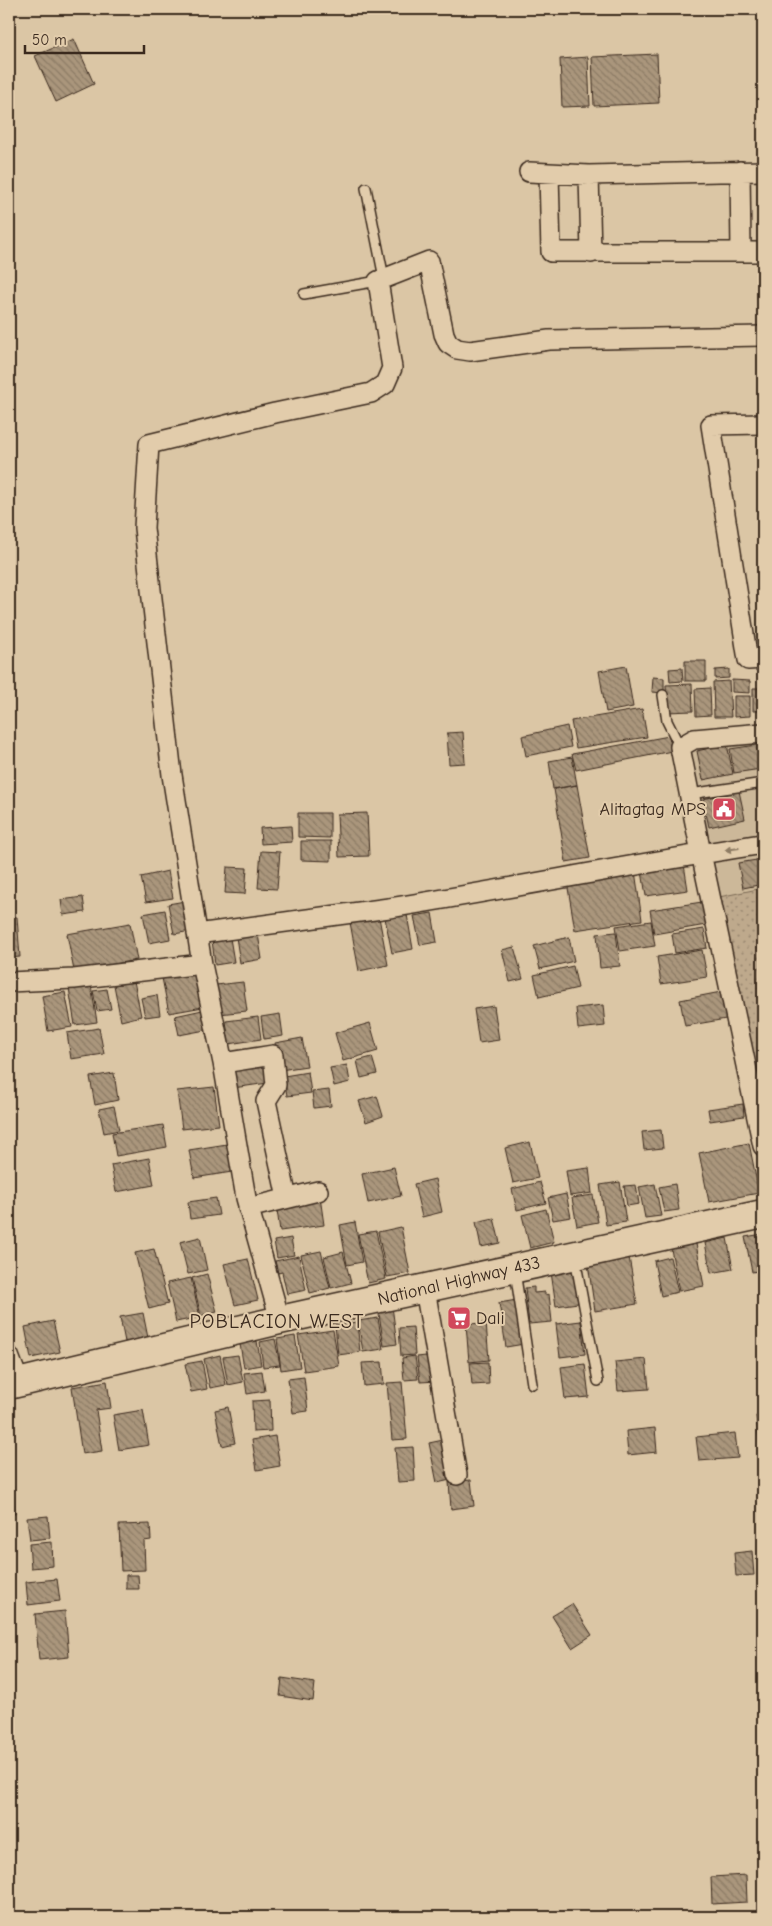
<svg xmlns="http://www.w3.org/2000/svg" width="772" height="1926" viewBox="0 0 772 1926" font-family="'Comic Neue',sans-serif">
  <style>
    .built { fill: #ccb899 }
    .park { fill: url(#park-dots); stroke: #7c6a55 }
    .building { fill: url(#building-back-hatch); stroke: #3b2a1e }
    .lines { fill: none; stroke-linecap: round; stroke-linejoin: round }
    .lane-casing { stroke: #3b2a1e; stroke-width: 12 }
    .street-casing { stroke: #3b2a1e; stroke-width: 22 }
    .primary-casing { stroke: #3b2a1e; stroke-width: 31 }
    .lane { stroke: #e2ccab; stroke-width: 9 }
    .street { stroke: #e2ccab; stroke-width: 19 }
    .primary { stroke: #e2ccab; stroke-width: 28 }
    .oneway { fill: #8e7b64 }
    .labels { text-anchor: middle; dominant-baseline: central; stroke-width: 4; stroke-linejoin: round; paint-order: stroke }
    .poi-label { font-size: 18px; fill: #3b2a1e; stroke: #e2ccab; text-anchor: end }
    .street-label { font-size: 18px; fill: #3b2a1e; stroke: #e2ccab }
    .quarter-label { font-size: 20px; letter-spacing: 1px; fill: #3b2a1e; stroke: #e2ccab }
  </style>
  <defs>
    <pattern id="park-dots" width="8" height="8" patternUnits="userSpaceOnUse" patternTransform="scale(1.25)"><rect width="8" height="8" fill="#bea98c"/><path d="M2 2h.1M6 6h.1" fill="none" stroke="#9c8a72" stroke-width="1.8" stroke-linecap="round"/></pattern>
    <pattern id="building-back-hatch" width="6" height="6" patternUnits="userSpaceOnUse" patternTransform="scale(1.25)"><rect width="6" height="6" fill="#aa967c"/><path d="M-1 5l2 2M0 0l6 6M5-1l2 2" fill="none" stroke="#8c7b65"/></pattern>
  </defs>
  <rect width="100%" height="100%" fill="#dbc6a5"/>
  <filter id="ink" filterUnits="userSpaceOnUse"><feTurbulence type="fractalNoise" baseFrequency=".02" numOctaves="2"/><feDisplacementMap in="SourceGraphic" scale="10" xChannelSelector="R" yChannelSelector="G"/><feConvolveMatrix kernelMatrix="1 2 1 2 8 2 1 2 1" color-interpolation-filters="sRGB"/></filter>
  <g filter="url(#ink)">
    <path class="built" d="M763,740V1099L688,758L694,747Z"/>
    <path class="park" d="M763,888V1099L719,897Z"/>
    <path class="building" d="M74,39L94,84L56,102L35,56Z
      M657,54L659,103L594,106L592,57Z
      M588,57L590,106L562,107L560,59Z
      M685,661H706V681H685Z
      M626,666L633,707L606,712L599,671Z
      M682,668L683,681L670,682L669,669Z
      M729,669V678L715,679V670Z
      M653,677L664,678V693L652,692Z
      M732,680L750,681V693L732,692Z
      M729,681L731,717H714L713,682Z
      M692,684L693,711L667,712L666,685Z
      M710,688L711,715L696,716L695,689Z
      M753,688H763V711H753Z
      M734,696H750V716L734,717Z
      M642,709L647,737L576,748L571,721Z
      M567,726L571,747L526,756L522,736Z
      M463,732L465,763L449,764L447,733Z
      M669,736L672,751L576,770L572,754Z
      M727,744L733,774L703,780L697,751Z
      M757,745L761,769L734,773L730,749Z
      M572,757L577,785L553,789L549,761Z
      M577,785L590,858L566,862L554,789Z
      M739,791L745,819L709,827L703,799Z
      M298,813H330V838L298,837Z
      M367,813L369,856L339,857L337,814Z
      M291,826L292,842L261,844L260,828Z
      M301,841H331V861L301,860Z
      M261,851L280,852L277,889L258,888Z
      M683,858L688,890L646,896L641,865Z
      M763,859V884L743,888L738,863Z
      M227,867L247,868L245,894L225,893Z
      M168,871L173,898L146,902L141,877Z
      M635,871L642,920L575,930L567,882Z
      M83,897L85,912L63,915L61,900Z
      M185,901L191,931L174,934L168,904Z
      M702,902L706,925L654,934L650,910Z
      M406,909L413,949L392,953L384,913Z
      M165,910L170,939L149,943L143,914Z
      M378,912L388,965L359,971L349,917Z
      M432,913L437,942L420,945L414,916Z
      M9,917H17L20,957L9,958Z
      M651,921L655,946L620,951L616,926Z
      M130,923L137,960L74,971L67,934Z
      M704,929L707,948L675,953L672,934Z
      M616,932L620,966L600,968L597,934Z
      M258,934L262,959L240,963L236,937Z
      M569,937L574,961L540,969L534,946Z
      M230,938L234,962L215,965L212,940Z
      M514,947L523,979L510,982L502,950Z
      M702,950L707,977L661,984L657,957Z
      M573,966L578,988L539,997L534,975Z
      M196,971L203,1007L169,1013L162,978Z
      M134,981L141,1016L121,1021L114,985Z
      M243,982L247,1011L219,1014L216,985Z
      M91,985L97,1022L75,1025L69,988Z
      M107,989L111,1009L97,1011L93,991Z
      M65,992L72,1027L48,1031L42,996Z
      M721,992L726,1019L685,1026L680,1000Z
      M157,995L160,1015L145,1017L141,998Z
      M603,1005L605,1026L578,1029L576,1008Z
      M494,1006L499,1040L479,1043L474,1009Z
      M207,1009L211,1029L179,1035L175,1016Z
      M280,1014L283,1036L264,1039L261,1017Z
      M258,1017L261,1039L229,1044L226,1021Z
      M370,1023L378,1051L343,1061L335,1033Z
      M99,1028L104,1054L71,1059L67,1033Z
      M302,1038L307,1066L280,1070L275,1043Z
      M372,1057L377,1074L361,1078L357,1061Z
      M266,1063L268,1083L233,1088L230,1068Z
      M347,1065L350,1082L334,1086L330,1068Z
      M308,1072L311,1093L287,1096L284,1076Z
      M114,1073L118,1100L95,1105L90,1077Z
      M214,1087L219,1125L182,1129L177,1091Z
      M329,1090L331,1106L314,1108L312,1092Z
      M377,1096L383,1116L366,1122L359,1101Z
      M743,1104L744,1116L710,1121L708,1109Z
      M114,1106L119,1130L104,1133L99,1109Z
      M163,1125L167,1147L116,1156L112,1133Z
      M661,1130L663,1148L644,1150L642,1132Z
      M530,1142L538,1178L513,1183L505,1148Z
      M749,1143L759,1193L709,1202L699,1153Z
      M227,1144L232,1172L194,1178L189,1150Z
      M149,1158L154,1185L116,1192L111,1165Z
      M394,1167L401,1196L368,1203L362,1174Z
      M589,1168L592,1193L570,1196L566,1171Z
      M435,1179L442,1212L422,1217L414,1184Z
      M540,1182L546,1203L517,1210L512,1189Z
      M620,1182L626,1222L606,1225L600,1185Z
      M655,1184L661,1216L645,1218L639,1187Z
      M675,1184L679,1210L664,1212L659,1187Z
      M636,1185L639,1204L627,1206L624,1186Z
      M566,1194L571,1217L553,1220L548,1198Z
      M593,1195L598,1222L577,1226L572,1198Z
      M320,1197L324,1225L280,1231L276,1203Z
      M216,1198L219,1215L190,1219L188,1202Z
      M546,1209L554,1242L530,1248L522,1215Z
      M494,1218L500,1243L481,1247L476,1222Z
      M355,1222L362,1262L347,1265L340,1225Z
      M401,1227L410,1273L387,1277L378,1232Z
      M376,1231L386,1279L368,1283L358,1234Z
      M763,1234V1270L752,1272L745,1237Z
      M200,1237L207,1270L188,1274L180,1242Z
      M291,1238L294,1255L277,1258L274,1241Z
      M727,1238L733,1269L711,1273L705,1243Z
      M696,1244L704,1286L679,1291L671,1249Z
      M154,1249L168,1304L149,1309L135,1253Z
      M321,1251L330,1288L310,1293L301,1255Z
      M343,1252L351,1283L331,1288L324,1257Z
      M299,1256L306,1290L287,1294L282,1272L278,1273L275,1261Z
      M629,1257L637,1304L595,1311L588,1264Z
      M670,1257L678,1292L661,1296L654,1261Z
      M248,1259L258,1300L235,1305L224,1264Z
      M573,1269L578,1303L556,1306L551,1272Z
      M207,1274L217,1312L201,1316L192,1278Z
      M191,1278L200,1317L176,1322L167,1283Z
      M534,1287V1293L545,1292V1295L549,1294L552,1322L529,1324L525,1288Z
      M517,1300L524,1344L506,1347L499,1303Z
      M392,1306L397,1344L384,1346L378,1308Z
      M143,1313L148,1338L125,1342L120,1317Z
      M378,1318L383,1349L363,1352L358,1321Z
      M53,1321L60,1352L31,1358L25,1327Z
      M581,1321L585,1354L560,1357L556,1324Z
      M357,1322L360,1352L338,1355L335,1325Z
      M486,1323L489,1360L469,1362L466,1324Z
      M413,1327L415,1355L401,1356L399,1328Z
      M333,1330L339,1366L304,1371L298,1335Z
      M295,1336L300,1367L281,1370L277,1339Z
      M275,1339L280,1365L263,1367L260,1342Z
      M257,1341L261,1365L244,1368L240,1344Z
      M220,1355L226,1385L210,1388L204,1359Z
      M238,1355L243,1382L228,1385L223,1357Z
      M435,1355L438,1381L420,1382L417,1357Z
      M415,1356L418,1379L404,1380L402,1358Z
      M646,1359L649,1389L618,1391L615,1362Z
      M202,1361L207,1389L191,1392L185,1364Z
      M382,1362L384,1384L364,1386L362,1363Z
      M488,1362L489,1384L472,1385L470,1363Z
      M585,1364L589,1397L565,1399L561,1367Z
      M262,1371L265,1391L247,1394L244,1373Z
      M304,1377L308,1411L293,1413L288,1379Z
      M107,1381L111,1408L96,1410L102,1451L82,1454L72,1387Z
      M402,1382L407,1439L392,1440L387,1383Z
      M270,1400L271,1431L253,1432L252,1401Z
      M228,1407L235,1443L222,1446L215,1410Z
      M143,1410L149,1445L119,1450L113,1415Z
      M763,1415V1466H762L756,1416Z
      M655,1428L657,1452L628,1455L626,1431Z
      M735,1433L738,1458L699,1461L696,1437Z
      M275,1436L280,1466L257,1470L252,1440Z
      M448,1439L455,1479L437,1483L429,1443Z
      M413,1447L415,1481L398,1482L395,1448Z
      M471,1480L474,1506L451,1509L449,1482Z
      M13,1486L15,1514H9V1487Z
      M48,1516L50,1538L30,1540L27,1518Z
      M150,1524L151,1540L144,1541L145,1570L121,1571L119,1525Z
      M52,1542L53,1566L31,1568L29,1544Z
      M752,1551L754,1575L736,1576L734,1553Z
      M126,1575H138L139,1589H126Z
      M57,1579L60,1601L28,1605L26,1582Z
      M572,1604L592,1635L572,1648L552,1616Z
      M65,1611L69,1657L39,1660L35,1614Z
      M282,1678L315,1683L313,1701L280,1696Z
      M746,1875L747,1902L712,1904L711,1877Z"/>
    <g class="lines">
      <g class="lane-casing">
        <path id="lane" d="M366,188L384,278
          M304,294L378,281
          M663,695L667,721L680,747
          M690,794L757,784
          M575,1258L598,1381
          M515,1271L532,1384"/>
      </g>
      <g class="street-casing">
        <path id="street" d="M740,171L741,252
          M529,172L589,175L763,171
          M549,173L551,252H763
          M589,175L591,253
          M763,424L711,425L748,660L763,659
          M763,733L694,739L680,747L701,853L763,1146
          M197,934C261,925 325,917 389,908C514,888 638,863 763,844
          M9,982L74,979L202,964
          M223,1063L273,1055L276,1085L266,1101L287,1198
          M248,1208L318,1191
          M425,1289L457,1475
          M280,1320L246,1198L223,1063L202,964L172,775L144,528L149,444L275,413L371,393L385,384L392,368L378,281L429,261L444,334L448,343L457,349L470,351L549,340L763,336
          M9,1356L19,1382"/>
      </g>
      <g class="primary-casing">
        <path id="primary" d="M9,1385L280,1320L763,1214"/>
      </g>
      <use href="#lane" class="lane"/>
      <use href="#street" class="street"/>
      <use href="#primary" class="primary"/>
    </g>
    <defs><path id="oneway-solid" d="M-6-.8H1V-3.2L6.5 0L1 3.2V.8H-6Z" transform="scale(1.25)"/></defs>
    <use class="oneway" href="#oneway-solid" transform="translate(732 849) rotate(172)"/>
  </g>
  <defs>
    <g id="civic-square" transform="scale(1.25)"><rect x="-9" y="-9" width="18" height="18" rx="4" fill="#d1495b" stroke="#e2ccab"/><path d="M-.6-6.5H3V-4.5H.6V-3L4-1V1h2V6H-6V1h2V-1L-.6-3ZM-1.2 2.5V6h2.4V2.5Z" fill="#fff"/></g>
    <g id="supermarket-square" transform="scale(1.25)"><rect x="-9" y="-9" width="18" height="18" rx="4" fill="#d1495b" stroke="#e2ccab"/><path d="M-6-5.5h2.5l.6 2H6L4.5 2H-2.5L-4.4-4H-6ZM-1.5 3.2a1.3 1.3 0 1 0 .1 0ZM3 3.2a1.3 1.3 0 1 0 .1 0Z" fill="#fff"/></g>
  </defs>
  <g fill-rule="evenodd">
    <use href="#civic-square" x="724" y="809"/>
    <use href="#supermarket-square" x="459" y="1318"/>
  </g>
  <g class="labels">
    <g class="poi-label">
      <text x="706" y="809">Alitagtag MPS</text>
      <text x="476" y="1318" text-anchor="start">Dali</text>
    </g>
    <g class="street-label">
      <text transform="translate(459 1281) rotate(-13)">National Highway 433</text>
    </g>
    <g class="quarter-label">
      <text x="277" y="1321">POBLACION WEST</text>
    </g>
  </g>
  <rect width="772" height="1926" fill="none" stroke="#e2ccab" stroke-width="30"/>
  <rect x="15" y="15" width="742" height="1896" fill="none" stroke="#3b2a1e" stroke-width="2" filter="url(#ink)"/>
  <path d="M25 45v8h119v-8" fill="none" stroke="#3b2a1e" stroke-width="2.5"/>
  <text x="32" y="45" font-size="15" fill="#3b2a1e" stroke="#e2ccab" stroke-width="4" paint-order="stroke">50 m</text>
</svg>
